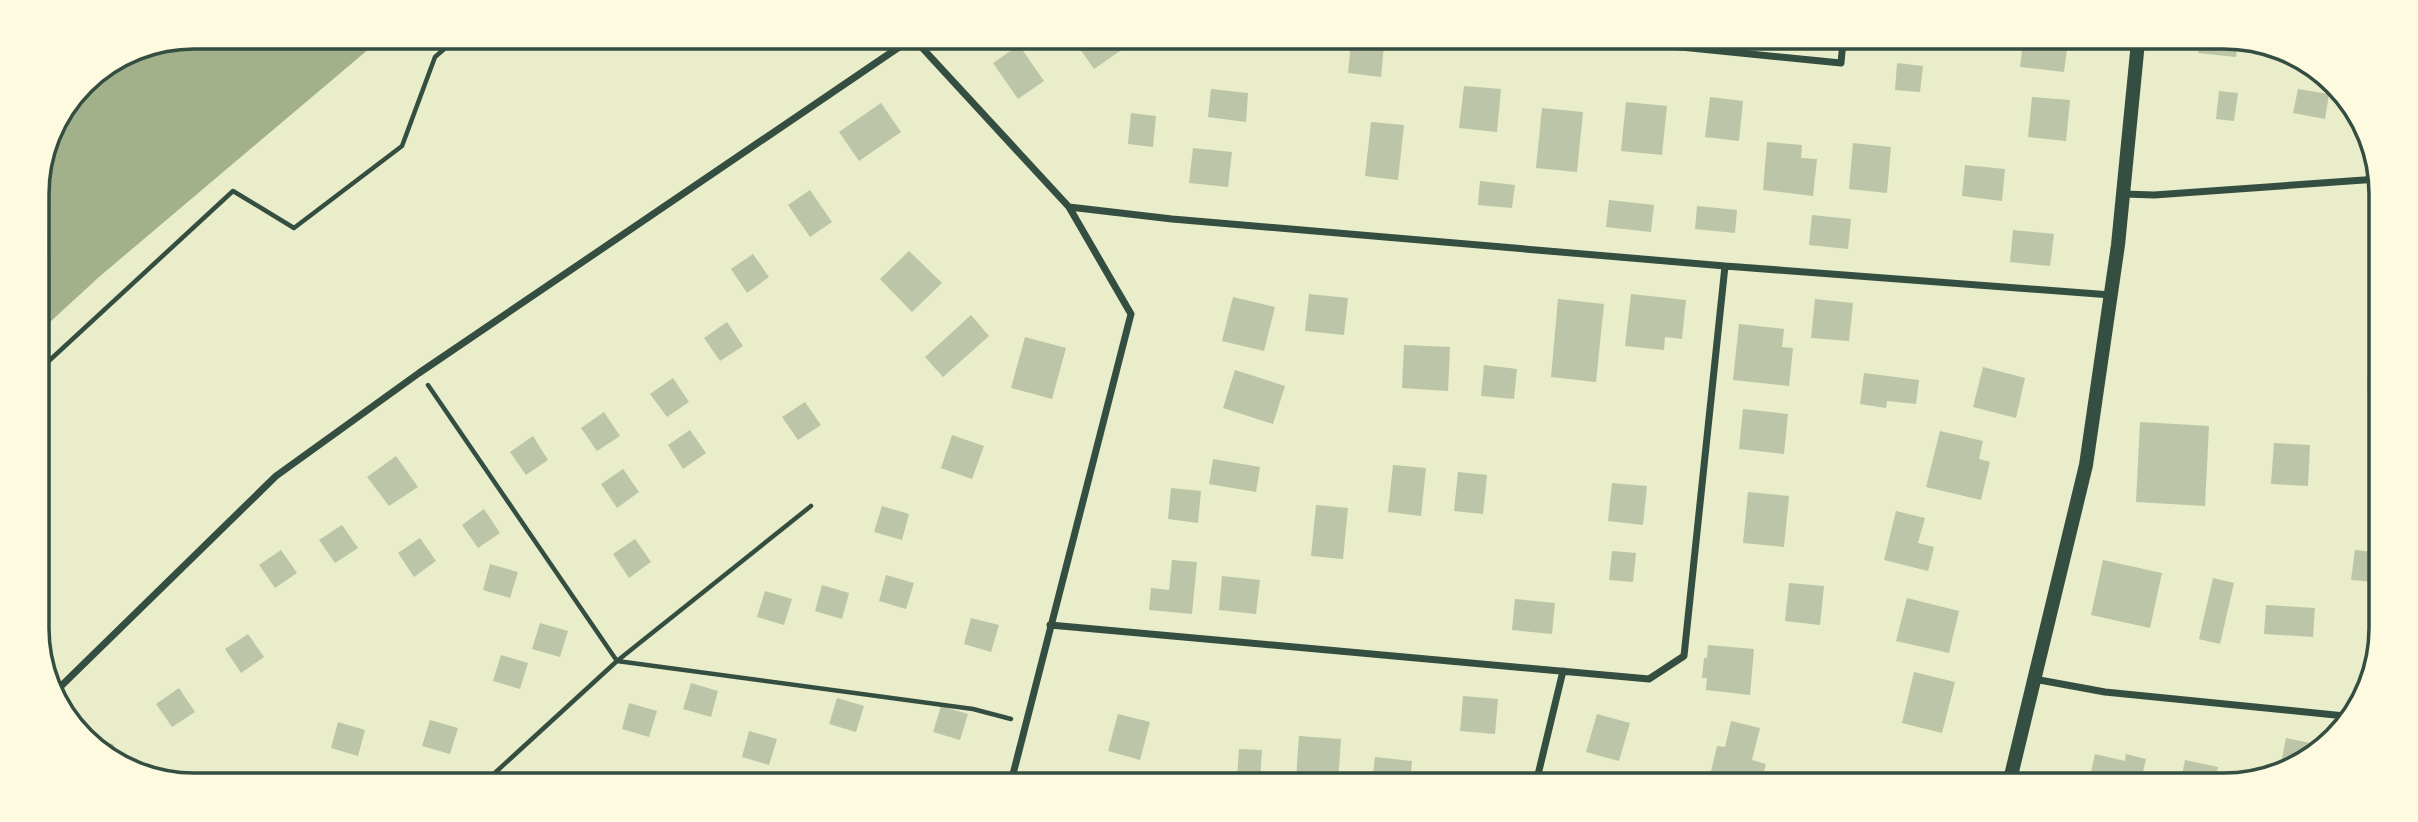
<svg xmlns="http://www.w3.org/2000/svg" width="2418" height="822" viewBox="0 0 2418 822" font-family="Helvetica,sans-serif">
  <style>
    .water { fill: #a3b18a }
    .building { fill: #bcc5a7 }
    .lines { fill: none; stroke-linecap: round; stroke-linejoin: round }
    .path { stroke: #344e41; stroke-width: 4.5 }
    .minor { stroke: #344e41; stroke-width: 7 }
    .secondary { stroke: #344e41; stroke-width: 14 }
    .rim { fill: none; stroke: #344e41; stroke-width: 3.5 }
  </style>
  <rect width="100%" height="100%" fill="#e9edc9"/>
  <path class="water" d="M194,37H383L99,277L38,333C38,277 27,166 57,121L143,47Z"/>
  <path class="building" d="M1073,39H1137L1094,69Z
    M1890,41H1917V46L1890,43Z
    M1351,42L1384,45L1381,77L1348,73Z
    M2023,42H2068L2064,72L2020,67Z
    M2199,42H2238L2236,57L2198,53Z
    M1019,45L1044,81L1018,99L993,63Z
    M1897,63L1923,66L1920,92L1895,90Z
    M1464,86L1501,89L1497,132L1459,128Z
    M1211,89L1248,93L1246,122L1208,117Z
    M2298,89L2329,94L2325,119L2293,113Z
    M2219,91L2238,93L2234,121L2216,119Z
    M1710,97L1743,101L1739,141L1705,137Z
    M2032,97L2070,100L2066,141L2028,137Z
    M1626,102L1667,106L1662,155L1621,151Z
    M881,103L901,132L859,161L839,132Z
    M1542,108L1583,112L1577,172L1536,168Z
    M1131,113L1156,116L1153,147L1128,144Z
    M1371,122L1404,125L1398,180L1365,176Z
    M1767,142L1802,145L1801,158L1817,159L1813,196L1763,190Z
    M1853,143L1891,147L1887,193L1849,189Z
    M1193,148L1232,152L1228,187L1189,183Z
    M1965,165L2005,169L2002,201L1962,196Z
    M1480,181L1515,185L1512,208L1478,205Z
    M810,190L832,222L810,237L788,205Z
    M1609,200L1654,205L1651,232L1606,227Z
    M1697,206L1737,210L1735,233L1695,229Z
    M1812,215L1851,219L1848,249L1809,245Z
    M2013,230L2054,234L2050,266L2010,262Z
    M909,251L942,283L912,312L880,279Z
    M753,254L769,277L747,293L731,269Z
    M1309,294L1348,298L1344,335L1305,331Z
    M1631,294L1686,300L1682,339L1665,337L1664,350L1625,346Z
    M1233,297L1275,307L1264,351L1222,341Z
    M1558,299L1604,304L1596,382L1551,377Z
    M1815,299L1853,303L1849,341L1811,338Z
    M971,315L989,336L943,377L925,357Z
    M727,322L743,346L720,361L704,338Z
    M1739,324L1784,329L1782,347L1793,348L1789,386L1733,380Z
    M1025,337L1066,348L1052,399L1011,388Z
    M1404,345L1450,347L1448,391L1402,388Z
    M2369,352L2377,353V391H2367Z
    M1484,365L1517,369L1514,399L1481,396Z
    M1983,367L2025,378L2016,418L1973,407Z
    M1235,370L1285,386L1273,424L1223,408Z
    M1864,373L1919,380L1916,404L1887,401L1886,408L1860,404Z
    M673,378L689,402L667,417L650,394Z
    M805,402L821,425L798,440L782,417Z
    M1743,409L1788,414L1784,454L1739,449Z
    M604,412L620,436L597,451L581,428Z
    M2140,422L2209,426L2205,506L2136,502Z
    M690,430L706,453L683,469L668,445Z
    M1940,431L1983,441L1979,459L1990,462L1981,500L1926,487Z
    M952,435L984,446L972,479L941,468Z
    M533,436L548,460L526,475L510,452Z
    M2274,443L2310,445L2308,486L2271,484Z
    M396,456L418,487L389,506L367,477Z
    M1213,459L1260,467L1256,492L1209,484Z
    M1393,465L1426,468L1421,516L1388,512Z
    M623,469L639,492L617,508L601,484Z
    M1458,472L1487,475L1483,514L1454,511Z
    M1612,483L1647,486L1643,525L1608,521Z
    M1171,488L1201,491L1198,523L1168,519Z
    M1748,492L1789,496L1784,547L1743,543Z
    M1316,505L1348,508L1343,559L1311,556Z
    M882,506L909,514L902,540L874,532Z
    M484,509L500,533L478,548L462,525Z
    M1896,511L1925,518L1918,543L1934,547L1928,571L1884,560Z
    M342,525L358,548L335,563L319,540Z
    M420,538L436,561L414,577L398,553Z
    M635,539L651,562L629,578L613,554Z
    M281,550L297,573L275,588L259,565Z
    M2355,550L2376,552V582L2351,580Z
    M1612,551L1636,553L1633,582L1609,580Z
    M1172,560L1197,562L1192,614L1149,610L1151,588L1169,590Z
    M2103,560L2162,573L2150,628L2091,615Z
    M490,564L518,572L510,598L483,590Z
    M886,575L914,583L906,609L879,601Z
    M1222,576L1260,580L1256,614L1219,610Z
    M2213,578L2234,583L2220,644L2199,639Z
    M1789,583L1824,586L1820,625L1785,621Z
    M822,585L849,593L842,619L815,611Z
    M765,591L792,599L784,625L757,617Z
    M1907,598L1959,611L1949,653L1896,641Z
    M1515,599L1555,603L1552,634L1512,630Z
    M2266,605L2315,608L2313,637L2264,634Z
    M971,618L999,625L991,652L964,644Z
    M540,623L568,631L560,657L532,649Z
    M248,634L264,657L241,673L225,649Z
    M1708,645L1754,649L1750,695L1706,690L1707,678H1702L1704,658H1707Z
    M501,655L528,663L520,689L493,681Z
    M1914,672L1955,682L1942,733L1902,723Z
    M691,683L718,691L711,717L683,709Z
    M179,688L195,712L172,727L156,704Z
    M1463,696L1498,699L1495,734L1460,731Z
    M837,698L864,706L856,732L829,724Z
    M629,703L657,711L649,737L622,729Z
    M941,706L968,714L960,740L933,732Z
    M1118,714L1150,722L1140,760L1108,751Z
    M1597,714L1630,723L1619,761L1586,752Z
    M430,720L458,728L450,754L422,746Z
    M1731,721L1760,728L1752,760L1766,764L1761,784H1708L1717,746L1725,747Z
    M338,722L365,730L358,756L331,748Z
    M749,731L777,739L769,765L742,757Z
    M1299,736L1341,739L1338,782L1296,779Z
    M2286,738L2320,745L2318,753L2280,768Z
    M112,743L126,763L103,749Z
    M1239,749L1262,750L1260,780L1237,779Z
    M2095,754L2125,761L2126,754L2146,759L2140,785H2088Z
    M1375,757L1412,761L1410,783H1372Z
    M2185,760L2218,767L2214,785H2180Z
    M1891,771L1926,780L1925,784H1888Z
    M1063,775L1085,781V782H1061Z"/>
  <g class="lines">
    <path class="path" d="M38,371L233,191L294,228L402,146L435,57L458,37
      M428,385L617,661L973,709L1011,719
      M486,781L617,661L811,506"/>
    <path class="minor" d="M914,39L1069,207L1131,314L1011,782
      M1611,40L1841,63L1843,41
      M2371,149V181
      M2124,194L2154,195L2378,179
      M1069,207L1172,219L1725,266L2111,295
      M1050,625L1649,679L1684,656L1725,266
      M2034,679L2105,692L2345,716
      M56,691L276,476L419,373L911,39
      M1536,783L1563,671"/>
    <path class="secondary" d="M2009,784L2086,465L2118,245L2138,42"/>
  </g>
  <path d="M0 0H2418V822H0ZM194 49H2224A145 145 0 0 1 2369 194V628A145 145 0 0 1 2224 773H194A145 145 0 0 1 49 628V194A145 145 0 0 1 194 49Z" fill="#fefae0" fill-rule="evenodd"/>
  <path class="rim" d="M194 49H2224A145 145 0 0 1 2369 194V628A145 145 0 0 1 2224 773H194A145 145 0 0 1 49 628V194A145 145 0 0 1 194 49Z"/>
</svg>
